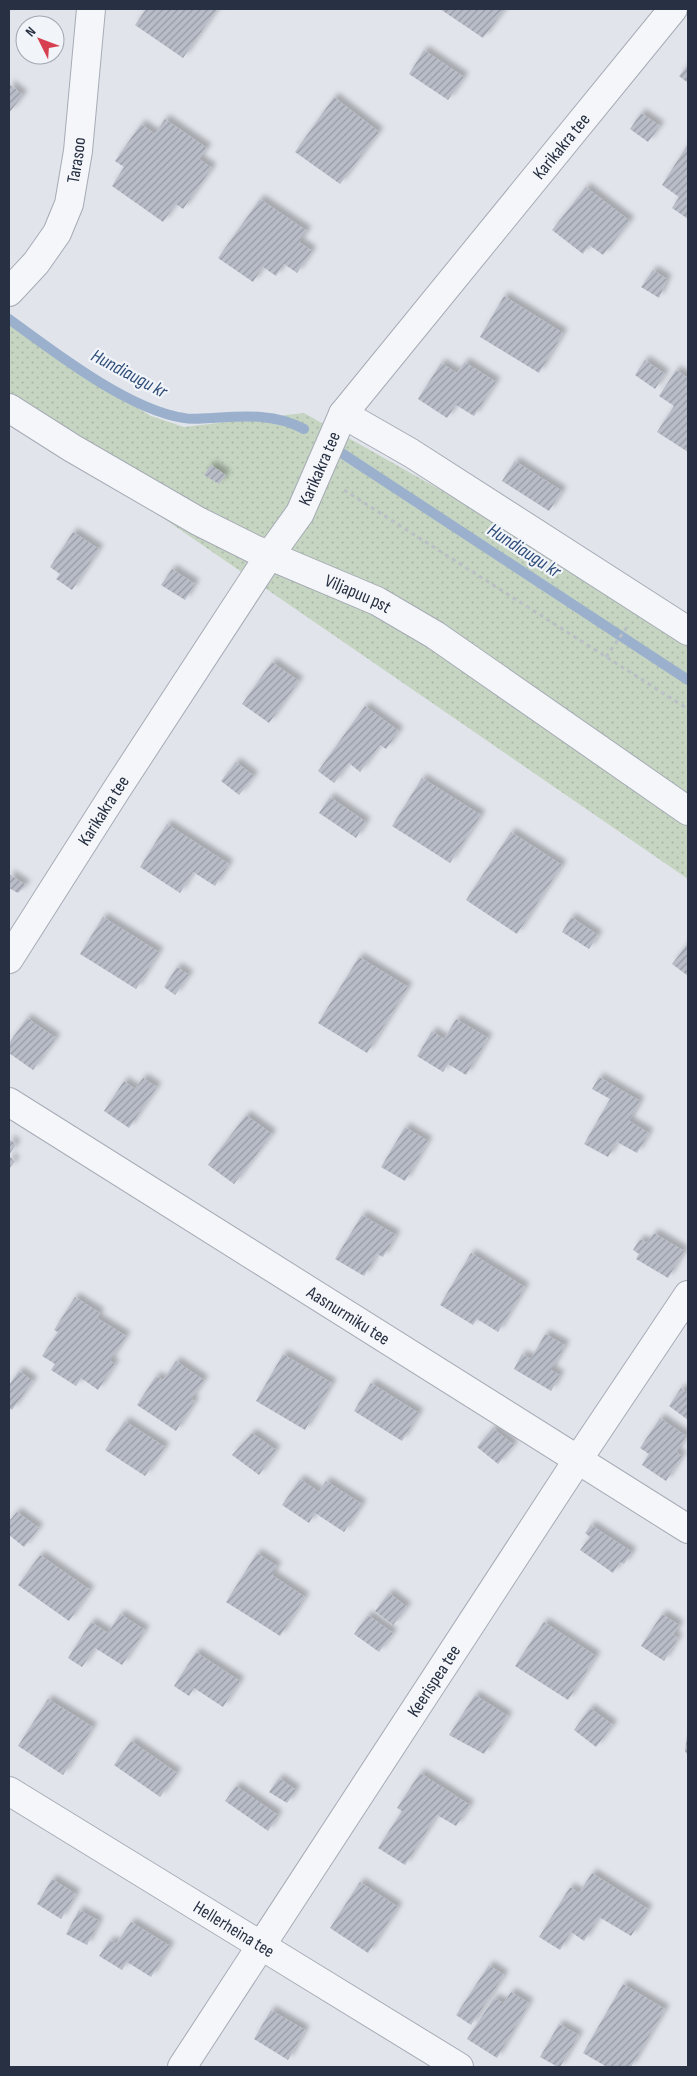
<svg xmlns="http://www.w3.org/2000/svg" width="697" height="2076" viewBox="0 0 697 2076" font-family="'Sofia Sans Condensed',sans-serif">
  <style>
    .grass { fill: url(#grass-dots) }
    .lines { fill: none; stroke-linecap: round; stroke-linejoin: round }
    .stream { stroke: #9ab0cd; stroke-width: 10 }
    .building { fill: url(#building-hatch); filter: url(#shadow) }
    .street-casing { stroke: #a6abb5; stroke-width: 30 }
    .path { stroke: #bbbfc6; stroke-width: 3; stroke-dasharray: 4 4; stroke-linecap: butt }
    .street { stroke: #f4f6f9; stroke-width: 28 }
    .labels { text-anchor: middle; dominant-baseline: central; stroke-width: 4.5; stroke-linejoin: round; paint-order: stroke }
    .street-label { font-size: 18px; fill: #283143; stroke: #f1f4f8 }
    .water-label { font-size: 19px; font-style: italic; fill: #304e7a; stroke: #f1f4f8 }
  </style>
  <defs>
    <pattern id="grass-dots" width="8" height="8" patternUnits="userSpaceOnUse" patternTransform="scale(1.25)"><rect width="8" height="8" fill="#c6d5c2"/><path d="M2 2h.1M6 6h.1" fill="none" stroke="#aab7a8" stroke-width="1.8" stroke-linecap="round"/></pattern>
    <pattern id="building-hatch" width="6" height="6" patternUnits="userSpaceOnUse" patternTransform="scale(1.25)"><rect width="6" height="6" fill="#b8bdc8"/><path d="M-1 1l2-2M0 6l6-6M5 7l2-2" fill="none" stroke="#969aa4"/></pattern>
    <filter id="shadow"><feDropShadow dx="4.5" dy="-4.5" stdDeviation="2.5" flood-color="#0004"/></filter>
  </defs>
  <rect width="100%" height="100%" fill="#e1e4eb"/>
  <path class="grass" d="M9,324L66,365L151,416L184,427L304,413L592,575L688,640V879L9,412Z"/>
  <g class="lines">
    <path class="stream" d="M9,319C54,352 129,410 184,418C192,420 202,418 211,418C243,416 275,413 304,429
      M340,452L688,680"/>
  </g>
  <path class="building" d="M146,9H217L183,58L135,25Z
    M440,9H505L483,38Z
    M424,50L464,77L448,100L409,74Z
    M688,65V83L679,76Z
    M9,84L23,95L9,113Z
    M334,97L379,132L340,184L295,152Z
    M641,113L660,126L648,142L630,129Z
    M165,119L207,148L199,159L212,168L183,209L176,204L163,222L112,186L124,167L115,161L141,124L155,134Z
    M688,144V219L672,208L679,197L662,185Z
    M586,187L630,221L603,255L589,245L583,254L552,230Z
    M260,199L307,231L299,242L312,251L297,273L284,264L276,276L263,267L253,282L218,258Z
    M653,270L667,279L659,298L641,287Z
    M504,296L563,333L539,373L480,337Z
    M645,360L665,374L655,389L635,375Z
    M465,362L496,382L474,416L456,405L447,418L418,399L441,363L457,373Z
    M676,370L688,378V452L657,432L674,406L659,396Z
    M515,461L562,491L549,511L502,481Z
    M211,465L226,475L219,484L204,475Z
    M73,532L99,549L72,590L56,579L60,574L50,567Z
    M172,569L195,584L185,600L161,585Z
    M272,662L299,681L269,723L242,704Z
    M365,706L399,731L386,749L380,745L360,772L349,763L334,783L318,771Z
    M236,762L254,776L239,795L221,781Z
    M422,778L481,815L450,863L392,826Z
    M330,797L366,822L356,838L319,813Z
    M167,824L229,864L215,886L193,872L180,893L140,867Z
    M511,832L562,865L517,934L466,900Z
    M9,874L26,885L18,893L9,888Z
    M103,917L159,952L136,989L80,954Z
    M571,917L598,935L589,949L562,932Z
    M688,943V976L672,964Z
    M359,957L408,987L367,1053L318,1023Z
    M177,967L189,975L175,995L164,987Z
    M27,1018L56,1038L33,1070L9,1053V1043Z
    M456,1019L488,1038L466,1075L448,1064L443,1072L417,1056L432,1031L444,1039Z
    M599,1077L640,1101L629,1121L649,1133L637,1153L617,1142L608,1157L584,1144L610,1099L592,1089Z
    M143,1078L157,1087L129,1128L104,1111L124,1081L135,1089Z
    M246,1115L272,1134L234,1184L208,1165Z
    M405,1127L428,1141L405,1181L381,1167Z
    M9,1139L16,1144L9,1155Z
    M9,1156L15,1161L9,1169Z
    M362,1215L396,1235L383,1257L377,1254L364,1276L335,1259Z
    M654,1233L684,1251L668,1278L636,1259L639,1254L633,1250L640,1239L647,1243Z
    M471,1253L525,1287L498,1332L477,1319L473,1325L440,1305Z
    M75,1297L100,1313L97,1318L126,1336L110,1361L115,1364L98,1390L81,1378L76,1386L51,1370L55,1364L42,1356L58,1332L54,1330Z
    M545,1334L565,1345L551,1370L560,1375L551,1391L514,1369L522,1354L531,1359Z
    M283,1354L332,1383L305,1430L256,1401Z
    M176,1361L204,1380L191,1399L195,1401L176,1431L137,1405L156,1376L163,1380Z
    M19,1371L33,1381L12,1410L9,1408V1385Z
    M371,1383L419,1413L402,1441L354,1411Z
    M681,1388L688,1393V1420L669,1406Z
    M660,1418L686,1436L676,1452L682,1456L666,1481L642,1465L649,1454L640,1448Z
    M125,1421L165,1447L145,1476L105,1450Z
    M493,1428L514,1445L498,1464L477,1447Z
    M252,1433L276,1450L259,1475L232,1455Z
    M300,1479L319,1492L326,1481L362,1504L344,1532L315,1513L309,1523L282,1505Z
    M17,1512L39,1528L24,1547L9,1535V1521Z
    M591,1525L632,1552L624,1564L620,1562L613,1573L580,1550L590,1537L585,1533Z
    M257,1553L277,1566L272,1575L305,1597L280,1636L226,1602Z
    M40,1555L90,1590L69,1621L18,1585Z
    M389,1593L407,1607L393,1625L375,1611Z
    M120,1614L145,1630L122,1665L95,1648L82,1667L68,1658L91,1622L108,1633Z
    M662,1614L679,1625L673,1635L678,1638L664,1661L641,1646Z
    M368,1615L393,1633L379,1652L354,1634Z
    M544,1622L596,1656L568,1700L515,1666Z
    M196,1652L240,1681L223,1707L194,1688L189,1696L174,1686Z
    M475,1695L508,1716L484,1754L449,1735Z
    M48,1699L93,1727L63,1775L18,1746Z
    M590,1708L613,1725L596,1747L574,1730Z
    M687,1736H688V1756L685,1751Z
    M131,1741L177,1773L160,1797L114,1765Z
    M420,1773L470,1805L456,1826L437,1815L405,1865L378,1848L402,1811L397,1808Z
    M279,1778L296,1790L287,1803L269,1792Z
    M236,1786L278,1815L268,1831L225,1801Z
    M592,1873L648,1909L631,1936L599,1917L584,1941L571,1932L560,1950L539,1937L570,1887L579,1893Z
    M52,1879L76,1894L61,1919L37,1904Z
    M360,1882L398,1907L368,1953L330,1928Z
    M79,1910L99,1921L87,1945L66,1934Z
    M131,1922L170,1946L151,1977L127,1962L122,1970L99,1956L110,1940L116,1944Z
    M489,1965L504,1975L471,2025L456,2015Z
    M623,1984L665,2009L631,2067H607L583,2053Z
    M511,1992L529,2003L497,2058L467,2039L494,1998L504,2003Z
    M271,2010L305,2030L288,2060L254,2039Z
    M559,2024L579,2035L560,2067H558L540,2057Z"/>
  <g class="lines">
    <g class="street-casing">
      <g id="street">
        <path id="s1" d="M9,292L36,263L57,233L69,204L78,151L91,9"/>
        <path id="s2" d="M9,408L72,448L198,521L256,550L377,601L435,635L688,811"/>
        <path d="M343,414L411,453L688,631"/>
        <path id="s3" d="M9,959L117,789L269,556L300,513L343,414L673,9"/>
        <path id="s4" d="M9,1102L688,1529"/>
        <path id="s5" d="M9,1791L459,2067"/>
        <path id="s6" d="M182,2067L577,1461L688,1295"/>
      </g>
    </g>
    <path class="path" d="M344,490L688,709
      M606,657L627,627"/>
    <use href="#street" class="street"/>
  </g>
  <g class="labels">
    <g class="street-label">
      <text stroke="none"><textPath href="#s3" startOffset="986">Karikakra tee</textPath></text>
      <text stroke="none"><textPath href="#s1" startOffset="152">Tarasoo</textPath></text>
      <text stroke="none"><textPath href="#s3" startOffset="581">Karikakra tee</textPath></text>
      <text stroke="none"><textPath href="#s2" startOffset="396">Viljapuu pst</textPath></text>
      <text stroke="none"><textPath href="#s3" startOffset="176">Karikakra tee</textPath></text>
      <text stroke="none"><textPath href="#s4" startOffset="401">Aasnurmiku tee</textPath></text>
      <text stroke="none"><textPath href="#s6" startOffset="461">Keerispea tee</textPath></text>
      <text stroke="none"><textPath href="#s5" startOffset="264">Hellerheina tee</textPath></text>
    </g>
    <g class="water-label">
      <text transform="translate(129 374) rotate(28)">Hundiaugu kr</text>
      <text transform="translate(524 551) rotate(33)">Hundiaugu kr</text>
    </g>
  </g>
  <rect width="697" height="2076" fill="none" stroke="#283143" stroke-width="20"/>
  <g transform="translate(40 40) rotate(312)"><circle r="24" fill="#f1f4f8" stroke="#a1a6b0"/>
  <path d="M0-4L9 19L0 12L-9 19Z" fill="#d64050"/>
  <text y="-8" font-size="14" font-weight="bold" text-anchor="middle" fill="#283143">N</text>
  </g>
</svg>
